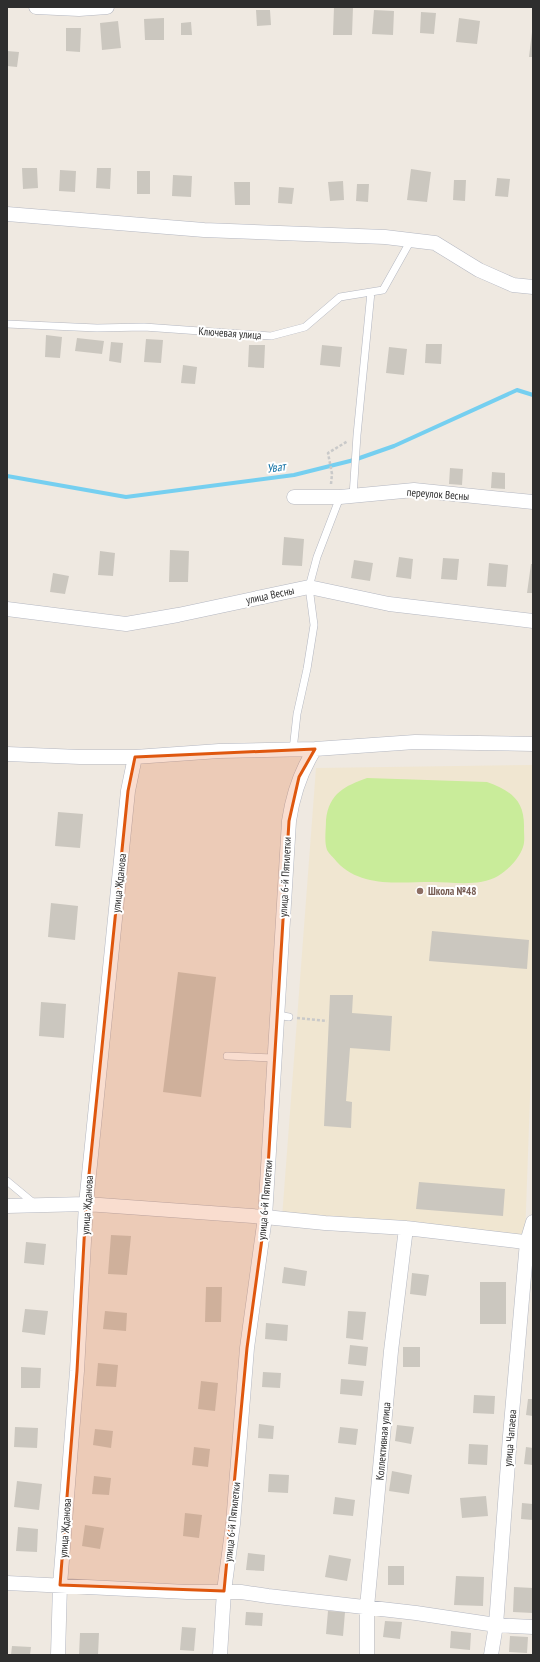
<svg xmlns="http://www.w3.org/2000/svg" width="540" height="1662" viewBox="0 0 540 1662" font-family="'PT Sans Narrow',sans-serif">
  <style>
    .education { fill: #f0e6d1 }
    .pitch { fill: #c9ec9a }
    .lines { fill: none; stroke-linecap: round; stroke-linejoin: round }
    .stream { stroke: #75cff0; stroke-width: 4 }
    .building { fill: #cbc7bf }
    .lane-casing { stroke: #b4b7c1; stroke-width: 8 }
    .street-casing { stroke: #b4b7c1; stroke-width: 15 }
    .path { stroke: #c9c9c9; stroke-width: 2.5; stroke-dasharray: 3 2; stroke-linecap: butt }
    .lane { stroke: #fff; stroke-width: 7 }
    .street { stroke: #fff; stroke-width: 14 }
    .marked { fill: #df570e; fill-opacity: 0.2; stroke: #df570e; stroke-width: 3; stroke-linejoin: round }
    .education-dot { fill: #8d6e63; stroke: #fff; stroke-width: 1.5 }
    .labels { text-anchor: middle; dominant-baseline: central; stroke-width: 4; stroke-linejoin: round; paint-order: stroke }
    .street-label { font-size: 11px; fill: #2e2e2e; stroke: #fff }
    .education-label { font-size: 11px; font-weight: bold; fill: #785e54; stroke: #fff; text-anchor: start }
    .water-label { font-size: 12px; font-style: italic; fill: #0d6fa3; stroke: #fff }
  </style>
  <rect width="100%" height="100%" fill="#efe9e1"/>
  <path class="education" d="M533,765V1014L525,1238L282,1218L316,768Z"/>
  <path class="pitch" d="M367,778L487,782C511,791 525,800 524,829C524,834 525,842 523,847C519,859 508,870 498,876C479,887 453,882 432,882C400,882 361,888 337,862C334,858 329,854 327,850C324,841 326,830 326,820C329,793 345,786 367,778Z"/>
  <g class="lines">
    <path class="stream" d="M7,476L126,497L294,475L354,460L394,446L517,390L533,395"/>
  </g>
  <path class="building" d="M334,7H353L352,35H333Z
    M256,10H270L271,25L257,26Z
    M374,10L394,11L393,35L372,34Z
    M421,12L436,13L434,34L420,33Z
    M164,18V40H145L144,19Z
    M459,18L480,21L477,44L456,42Z
    M118,21L121,48L102,50L100,23Z
    M191,22L192,35H181V23Z
    M66,28H81L80,52L66,51Z
    M532,32H533V57H529Z
    M7,51L19,52L17,67L7,66Z
    M22,168H37L38,188L23,189Z
    M97,168H111L110,189L96,188Z
    M411,169L431,172L427,202L407,200Z
    M60,170L76,171L75,192L59,191Z
    M137,171H150V194H137Z
    M173,175L192,176L191,197L172,196Z
    M497,178L510,179L508,197L495,196Z
    M454,180H466L465,201L453,200Z
    M343,181L344,200L330,201L328,182Z
    M234,182H250V205H235Z
    M357,184H369L368,202L356,201Z
    M279,187L294,188L292,204L278,203Z
    M46,335L62,337L60,358L45,357Z
    M77,338L104,341L102,354L75,351Z
    M146,339L163,340L161,363L144,362Z
    M111,342L123,343L121,363L109,361Z
    M426,344H442L441,364L425,363Z
    M249,345H265L264,368L248,367Z
    M322,345L342,347L340,367L320,365Z
    M389,347L407,349L404,375L386,373Z
    M183,365L197,367L195,384L181,383Z
    M450,468L463,469L462,485L449,484Z
    M492,472L505,473V489L491,488Z
    M284,537L304,539L302,566L282,565Z
    M170,550L189,551L188,582H169Z
    M100,551L115,553L113,576L98,575Z
    M399,557L413,559L411,579L396,577Z
    M443,558L459,559L457,580L441,579Z
    M354,560L373,563L370,581L351,578Z
    M489,563L508,565L506,587L487,586Z
    M531,564H533V593H527Z
    M53,573L69,576L65,594L50,592Z
    M58,812L83,814L80,848L55,846Z
    M51,903L78,906L75,940L48,937Z
    M432,931L529,940L527,969L429,961Z
    M178,972L216,977L201,1097L163,1092Z
    M330,995H353L352,1013L392,1016L390,1051L350,1048L346,1101L352,1102L351,1128L324,1126Z
    M41,1002L66,1004L64,1038L39,1036Z
    M419,1182L505,1189L503,1216L416,1209Z
    M111,1235L131,1236L127,1275L108,1274Z
    M26,1242L46,1244L44,1265L24,1263Z
    M284,1267L307,1271L305,1286L282,1283Z
    M412,1273L429,1275L426,1296L410,1294Z
    M480,1282H506V1324H480Z
    M206,1287H222L221,1322H205Z
    M25,1309L48,1311L45,1335L22,1332Z
    M105,1311L127,1313L126,1331L103,1329Z
    M348,1311L366,1312L363,1340L346,1338Z
    M266,1323L288,1325L287,1341L265,1339Z
    M350,1345L368,1347L366,1366L348,1364Z
    M403,1347H420V1367H403Z
    M98,1363L118,1365L116,1387L96,1386Z
    M21,1367L41,1368L40,1388H21Z
    M263,1372L281,1373L280,1388L262,1387Z
    M341,1379L364,1381L362,1396L340,1394Z
    M201,1381L218,1383L215,1411L198,1409Z
    M474,1395L495,1396L494,1414L473,1413Z
    M528,1399H533V1416L526,1415Z
    M259,1424L274,1426L273,1439L258,1438Z
    M397,1425L414,1427L411,1444L395,1441Z
    M15,1427L38,1428L37,1448L14,1447Z
    M340,1427L358,1429L356,1445L338,1443Z
    M95,1429L113,1431L111,1448L93,1445Z
    M469,1444L488,1445L487,1465L468,1464Z
    M194,1447L210,1449L208,1467L192,1465Z
    M526,1447L533,1448V1465L524,1464Z
    M392,1471L412,1475L409,1494L389,1491Z
    M269,1474L289,1475L288,1493L268,1492Z
    M94,1476L111,1478L109,1495L92,1494Z
    M17,1481L42,1484L39,1510L14,1507Z
    M486,1496L488,1516L462,1518L460,1498Z
    M335,1497L355,1500L353,1516L333,1514Z
    M522,1503L533,1504V1520L521,1519Z
    M185,1513L202,1515L199,1538L183,1536Z
    M85,1525L104,1528L100,1549L82,1546Z
    M18,1527L38,1529L37,1552L16,1551Z
    M248,1553L265,1555L264,1571L246,1570Z
    M329,1555L351,1559L347,1581L325,1577Z
    M388,1566H404V1585H388Z
    M456,1576L484,1577L483,1606L454,1605Z
    M514,1587L533,1588V1613L513,1612Z
    M328,1611L345,1612L343,1636L326,1634Z
    M246,1612L263,1613L262,1626L245,1625Z
    M385,1621L402,1622L400,1639L383,1637Z
    M182,1627L196,1628L194,1651L180,1650Z
    M451,1631L471,1633L470,1650L450,1648Z
    M80,1633H99L98,1655H79Z
    M510,1636L528,1637L527,1653L509,1652Z
    M12,1646L31,1647L30,1655H11Z"/>
  <g class="lines">
    <g class="lane-casing">
      <path id="lane" d="M7,324L97,328L144,327L271,336L305,327L340,297L383,290L411,240
        M353,496L357,435L371,292
        M293,750L297,714L307,669L314,625L309,587L317,557L340,497
        M277,1015L289,1017
        M227,1056L274,1058
        M7,1181L36,1205"/>
    </g>
    <g class="street-casing">
      <path id="street" d="M36,7L79,9L107,7
        M7,214L204,230L385,237L435,243L479,270L513,285L533,287
        M294,497H340L414,490L533,502
        M7,609L126,624L178,615L309,587L389,604L533,621
        M7,754L80,757H135L219,751L315,749L415,742L533,744
        M7,1206L86,1204L265,1217L325,1223L406,1228L533,1243
        M7,1583L187,1592H241L268,1596L416,1613L496,1625L533,1627
        M58,1655L60,1585L77,1371L86,1204L128,791L135,757
        M220,1655L224,1591L233,1524L247,1348L265,1217L289,821C293,794 300,772 315,749
        M367,1655V1607L391,1351L406,1228
        M491,1655L496,1625L510,1436L527,1242L533,1222"/>
    </g>
    <path class="path" d="M331,484L332,474L328,453L348,441
      M297,1018L327,1021"/>
    <use href="#lane" class="lane"/>
    <use href="#street" class="street"/>
  </g>
  <path class="marked" d="M315,749L299,777L289,821L265,1217L247,1348L224,1591L60,1585L77,1371L86,1204L128,791L135,757Z"/>
  <circle class="education-dot" cx="420" cy="891" r="4"/>
  <g class="labels">
    <g class="street-label">
      <text transform="translate(230 333) rotate(4)">Ключевая улица</text>
      <text transform="translate(438 494) rotate(4)">переулок Весны</text>
      <text transform="translate(270 595) rotate(-12)">улица Весны</text>
      <text transform="translate(285 877) rotate(-87)">улица 6-й Пятилетки</text>
      <text transform="translate(119 883) rotate(-84)">улица Жданова</text>
      <text transform="translate(265 1200) rotate(-85)">улица 6-й Пятилетки</text>
      <text transform="translate(87 1205) rotate(-86)">улица Жданова</text>
      <text transform="translate(510 1438) rotate(-85)">улица Чапаева</text>
      <text transform="translate(383 1441) rotate(-85)">Коллективная улица</text>
      <text transform="translate(232 1522) rotate(-84)">улица 6-й Пятилетки</text>
      <text transform="translate(65 1528) rotate(-86)">улица Жданова</text>
    </g>
    <g class="education-label">
      <text x="428" y="891">Школа №48</text>
    </g>
    <g class="water-label">
      <text transform="translate(276 467) rotate(-8)">Уват</text>
    </g>
  </g>
  <rect width="540" height="1662" fill="none" stroke="#2e2e2e" stroke-width="16"/>
</svg>
